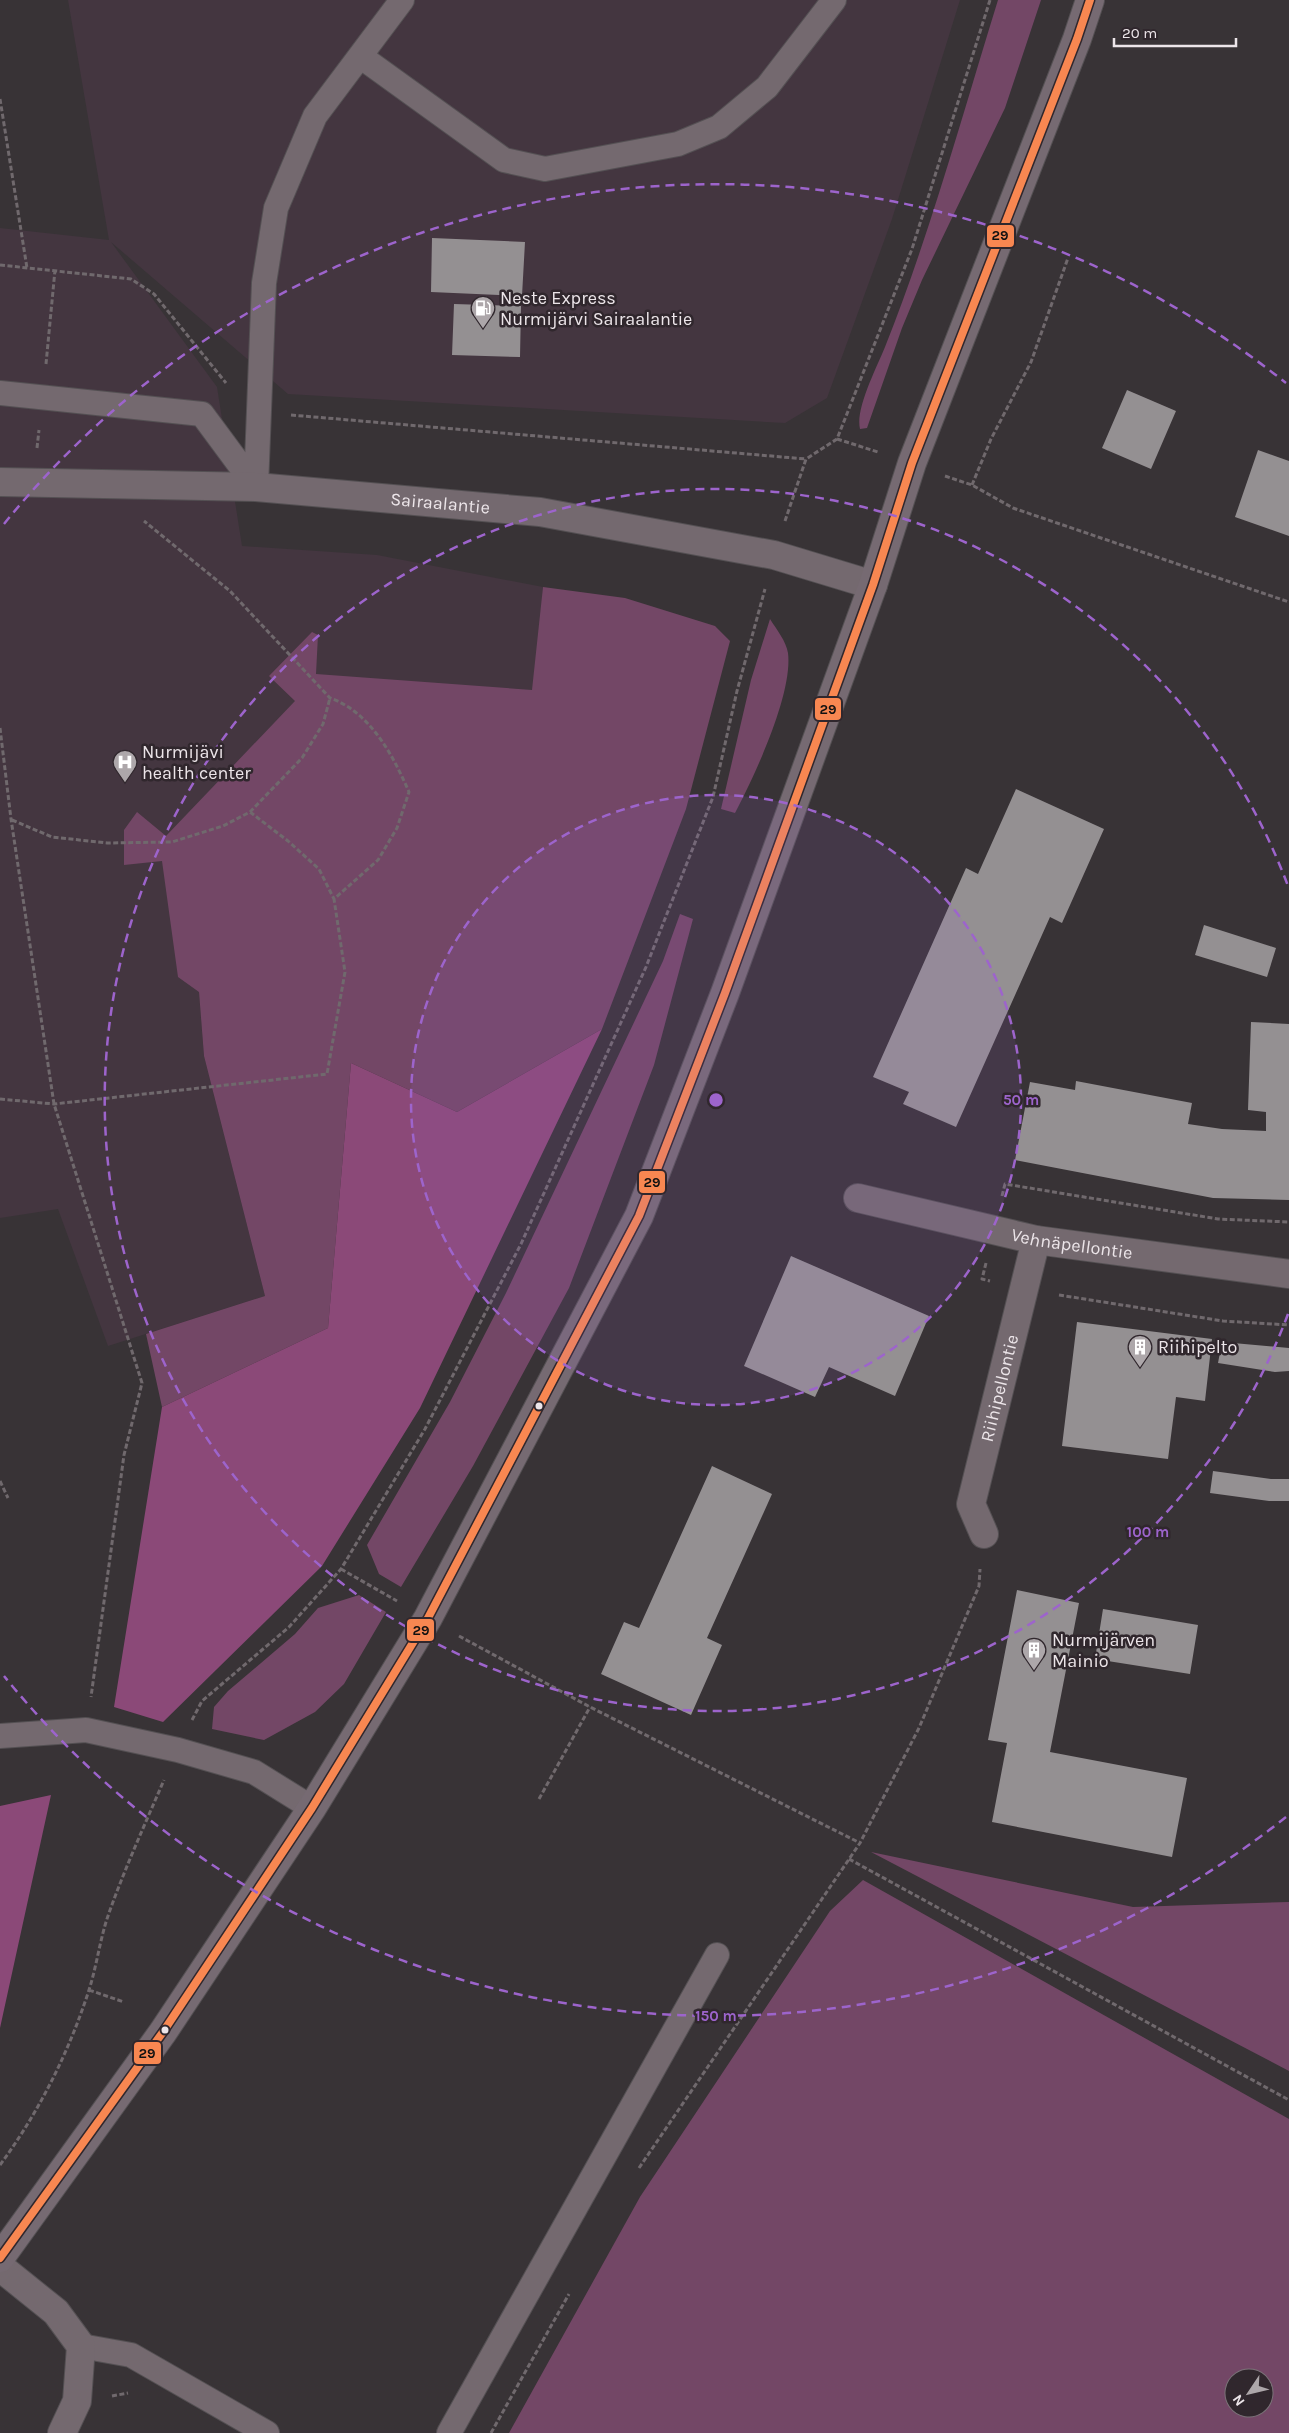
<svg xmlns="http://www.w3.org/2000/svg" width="1289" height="2433" viewBox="0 0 1289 2433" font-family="Karla,sans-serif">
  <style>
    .built { fill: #443640 }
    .green { fill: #734766; fill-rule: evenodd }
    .forest { fill: #8b4978 }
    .building { fill: #949092 }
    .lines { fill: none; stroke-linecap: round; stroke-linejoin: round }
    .lane-casing { stroke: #545053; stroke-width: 26 }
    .street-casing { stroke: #545053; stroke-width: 30 }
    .secondary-casing { stroke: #545053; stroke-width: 30 }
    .path { stroke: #70696d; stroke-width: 3; stroke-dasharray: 5 2.5; stroke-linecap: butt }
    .lane { stroke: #74696f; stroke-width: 24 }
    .street { stroke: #74696f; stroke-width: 28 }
    .secondary { stroke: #766a72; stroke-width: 28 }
    .bus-1-casing { stroke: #30272d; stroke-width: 11 }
    .bus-1 { stroke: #f88751; stroke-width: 8 }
    .ring { fill: none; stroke: #9d64cc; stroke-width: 2.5; stroke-dasharray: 9 6 }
    .bus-dot { fill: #ece5e9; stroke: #30272d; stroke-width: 2 }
    .labels { text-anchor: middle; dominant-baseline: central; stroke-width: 5; stroke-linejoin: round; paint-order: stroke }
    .poi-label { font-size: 18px; fill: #ece5e9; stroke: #30272d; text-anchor: start }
    .street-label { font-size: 18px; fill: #ece5e9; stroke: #30272d }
    .centre { fill: #9d64cc; stroke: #30272d; stroke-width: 2.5 }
    .ring-label { font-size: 15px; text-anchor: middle; font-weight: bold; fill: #9d64cc; stroke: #30272d; stroke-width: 5; stroke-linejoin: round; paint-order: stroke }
    .line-badge { stroke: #30272d; stroke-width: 2 }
    .pale-badge-label { font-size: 14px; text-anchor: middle; font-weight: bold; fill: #111 }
  </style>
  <rect width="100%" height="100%" fill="#383336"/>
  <path class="built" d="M68,0H960L892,219L827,398L785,423L288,394L111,242L217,387L242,546L377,555L543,587L536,699L199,992L204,1056L265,1296L108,1346L58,1209L0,1218V228L109,240Z"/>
  <path class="green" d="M998,0H1041L1005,108L922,280L902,328L867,428L860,429C855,409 877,367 885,347C930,234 962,116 998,0Z
    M543,587L625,598L715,626L730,641L686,809L602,1029L457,1112L351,1063L328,1328L162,1407L146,1334L265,1296L204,1056L199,992L178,977L162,861L124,865V830L137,812L166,836L295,701L269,676L312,632L318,635L316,674L532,690Z
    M770,619C777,630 786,641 788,653C793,694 754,777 735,813L721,809L751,680Z
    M680,914L693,919L654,1065L569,1288L473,1466L401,1587L379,1574L367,1545L450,1402L506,1293L663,961Z
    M359,1595L386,1612L344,1684L315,1712L264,1740L212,1729L214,1707L228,1691L295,1634L318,1608Z
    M871,1852L1133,1907L1289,1902V2071Z
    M863,1880L1289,2119V2433H509L640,2197L830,1911ZM1234,2378H1264V2408H1234Z"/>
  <path class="forest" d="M602,1029L420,1408L322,1566L163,1722L114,1707L162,1407L328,1328L351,1063L457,1112Z
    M51,1795L0,2028V1806Z"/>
  <path class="building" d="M432,238L525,242L522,296L431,292Z
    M454,304L521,306L520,357L452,355Z
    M1127,390L1176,411L1151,469L1102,448Z
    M1258,450L1289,461V536L1235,517Z
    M1016,789L1104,829L1062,923L1050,917L956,1127L903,1104L909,1092L873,1077L966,868L978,874Z
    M1204,925L1276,948L1267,977L1195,955Z
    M1251,1022L1289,1024V1200L1213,1198L1015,1160L1030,1082L1075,1090L1076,1081L1192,1103L1188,1124L1222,1129L1266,1131V1112L1248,1110Z
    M791,1256L929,1316L895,1396L829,1367L815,1397L744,1366Z
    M1077,1322L1212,1339L1205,1401L1176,1397L1168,1459L1062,1446Z
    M1222,1342L1289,1348V1371L1275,1372L1218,1363Z
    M712,1466L772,1494L707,1638L722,1645L691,1715L601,1674L624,1622L639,1628Z
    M1213,1471L1271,1479H1289V1501H1269L1210,1493Z
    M1017,1590L1079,1603L1050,1752L1187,1778L1172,1857L992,1822L1007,1743L988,1740Z
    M1103,1609L1198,1625L1190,1674L1095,1659Z"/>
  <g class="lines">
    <g class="lane-casing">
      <path id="lane" d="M360,56L504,160L545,169L678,144L719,127L767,87L834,0
        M0,393L202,414L256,487
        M256,487L264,283L276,208L315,116L402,0
        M0,1736L86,1730L178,1750L254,1772L312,1808
        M81,2346L131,2355L267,2433
        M449,2433L717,1955"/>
    </g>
    <g class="street-casing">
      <g id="street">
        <path id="s1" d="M0,482L256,487L540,512L774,555L873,585"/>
        <path id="s2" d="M858,1198L1036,1240L1289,1274"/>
        <path id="s3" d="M984,1534L971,1504L1036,1240"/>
        <path d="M0,2267L56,2312L81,2346L77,2401L62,2433"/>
      </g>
    </g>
    <g class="secondary-casing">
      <path id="secondary" d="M0,2258L163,2032L312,1808L428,1618L639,1216L725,993L873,585L912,463L1077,39L1090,0"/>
    </g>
    <path class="path" d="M0,99L27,268
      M0,265L131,279L154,294L226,383
      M46,364L55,270
      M291,415L806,459
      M837,439L878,452
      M37,448L39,430
      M945,476L972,485L1013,508L1289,602
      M972,485L991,439L1031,362L1068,258
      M785,521L806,459L837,439L912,249L990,0
      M0,728L11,819L54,1104L142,1383L124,1455L91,1697
      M250,812L288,841L319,869L334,899
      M12,820L52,837L107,843L172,842L223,826L250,812L302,758L323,724L330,698
      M0,1099L54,1104L327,1074L345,972L334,899L378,860L397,828L409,792C393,755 370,712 330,698L230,591L144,521
      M1002,1196L1005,1184L1218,1219L1289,1222
      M986,1263L982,1279L990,1281
      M1059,1295L1223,1321L1289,1325
      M0,1481L8,1498
      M341,1569L397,1601
      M459,1636L590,1707L860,1843
      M192,1720L202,1701L289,1627L341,1569L425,1429L521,1244L646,967L713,797L737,691L765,589
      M539,1799L590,1707
      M849,1859L1289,2100
      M89,1990L124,2002
      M0,2165C39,2112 69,2052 89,1990C97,1965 100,1938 109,1913C125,1868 145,1824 164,1780
      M639,2168L860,1843L919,1728L979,1586L980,1569
      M112,2396L128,2393
      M491,2433L569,2294"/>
    <use href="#lane" class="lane"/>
    <use href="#street" class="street"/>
    <use href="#secondary" class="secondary"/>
    <g class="bus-1-casing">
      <path id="bus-1" d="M0,2258L163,2032L312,1808L428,1618L639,1216L725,993L873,585L912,463L1077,39L1090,0"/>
    </g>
    <use href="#bus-1" class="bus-1"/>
  </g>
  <circle cx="716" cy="1100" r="305" fill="#9d64cc" fill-opacity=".12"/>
  <g class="ring">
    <circle cx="716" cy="1100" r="305"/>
    <path d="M1288 1314A611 611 0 1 1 1288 886"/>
    <path d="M1286 1817A916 916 0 0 1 4 1676M4 524A916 916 0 0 1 1286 383"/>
  </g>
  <defs>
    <g id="fuel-pin" transform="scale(1.25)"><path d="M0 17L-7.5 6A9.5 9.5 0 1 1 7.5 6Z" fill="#ada7aa" stroke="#30272d"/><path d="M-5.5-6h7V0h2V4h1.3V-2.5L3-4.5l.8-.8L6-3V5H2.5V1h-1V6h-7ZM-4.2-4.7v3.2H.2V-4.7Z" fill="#fff"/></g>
    <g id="hospital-pin" transform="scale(1.25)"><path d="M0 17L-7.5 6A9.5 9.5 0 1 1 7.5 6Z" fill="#ada7aa" stroke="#30272d"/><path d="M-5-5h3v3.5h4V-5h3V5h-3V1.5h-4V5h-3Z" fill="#fff"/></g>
    <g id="building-pin" transform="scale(1.25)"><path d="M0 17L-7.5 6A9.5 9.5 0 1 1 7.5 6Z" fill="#ada7aa" stroke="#30272d"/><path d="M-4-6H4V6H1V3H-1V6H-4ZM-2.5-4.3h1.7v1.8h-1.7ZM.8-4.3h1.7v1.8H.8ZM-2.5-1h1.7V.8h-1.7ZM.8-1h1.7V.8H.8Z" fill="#fff"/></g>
  </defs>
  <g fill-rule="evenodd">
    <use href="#fuel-pin" x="483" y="308"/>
    <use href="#hospital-pin" x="125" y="762"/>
    <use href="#building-pin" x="1140" y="1347"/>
    <use href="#building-pin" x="1034" y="1650"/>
  </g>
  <g class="bus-dot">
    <circle cx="539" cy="1406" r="4.5"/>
    <circle cx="165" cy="2030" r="4.5"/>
  </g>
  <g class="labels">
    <g class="poi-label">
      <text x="500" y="298">Neste Express<tspan x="500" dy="21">Nurmijärvi Sairaalantie</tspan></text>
      <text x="142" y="752">Nurmijävi<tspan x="142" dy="21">health center</tspan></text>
      <text x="1158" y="1347">Riihipelto</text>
      <text x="1052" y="1640">Nurmijärven<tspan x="1052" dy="21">Mainio</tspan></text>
    </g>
    <g class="street-label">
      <text stroke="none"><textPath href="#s1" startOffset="441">Sairaalantie</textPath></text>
      <text stroke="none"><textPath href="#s2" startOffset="219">Vehnäpellontie</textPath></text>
      <text stroke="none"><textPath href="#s3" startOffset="152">Riihipellontie</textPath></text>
    </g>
  </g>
  <circle cx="716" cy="1100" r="8" class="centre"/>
  <g class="ring-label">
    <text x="1021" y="1105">50 m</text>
    <text x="1148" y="1537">100 m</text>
    <text x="716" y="2021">150 m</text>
  </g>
  <g class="line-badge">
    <rect x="986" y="224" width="29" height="24" rx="5" fill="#f88751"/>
    <rect x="814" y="697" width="28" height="24" rx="5" fill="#f88751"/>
    <rect x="638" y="1170" width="28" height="24" rx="5" fill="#f88751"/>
    <rect x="406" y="1618" width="29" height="24" rx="5" fill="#f88751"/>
    <rect x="133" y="2041" width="29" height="24" rx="5" fill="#f88751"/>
  </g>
  <g class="pale-badge-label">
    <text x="1000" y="240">29</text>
    <text x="828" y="714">29</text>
    <text x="652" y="1187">29</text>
    <text x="421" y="1635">29</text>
    <text x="147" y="2058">29</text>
  </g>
  <g transform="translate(1249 2393) rotate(235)"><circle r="24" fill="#30272d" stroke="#7b7378"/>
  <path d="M0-4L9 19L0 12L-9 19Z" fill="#ada7aa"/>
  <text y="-8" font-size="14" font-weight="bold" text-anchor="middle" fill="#ece5e9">N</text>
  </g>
  <path d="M1114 38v8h122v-8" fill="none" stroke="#ece5e9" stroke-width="2.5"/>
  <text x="1122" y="38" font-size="15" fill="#ece5e9" stroke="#30272d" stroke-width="4" paint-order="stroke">20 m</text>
</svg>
